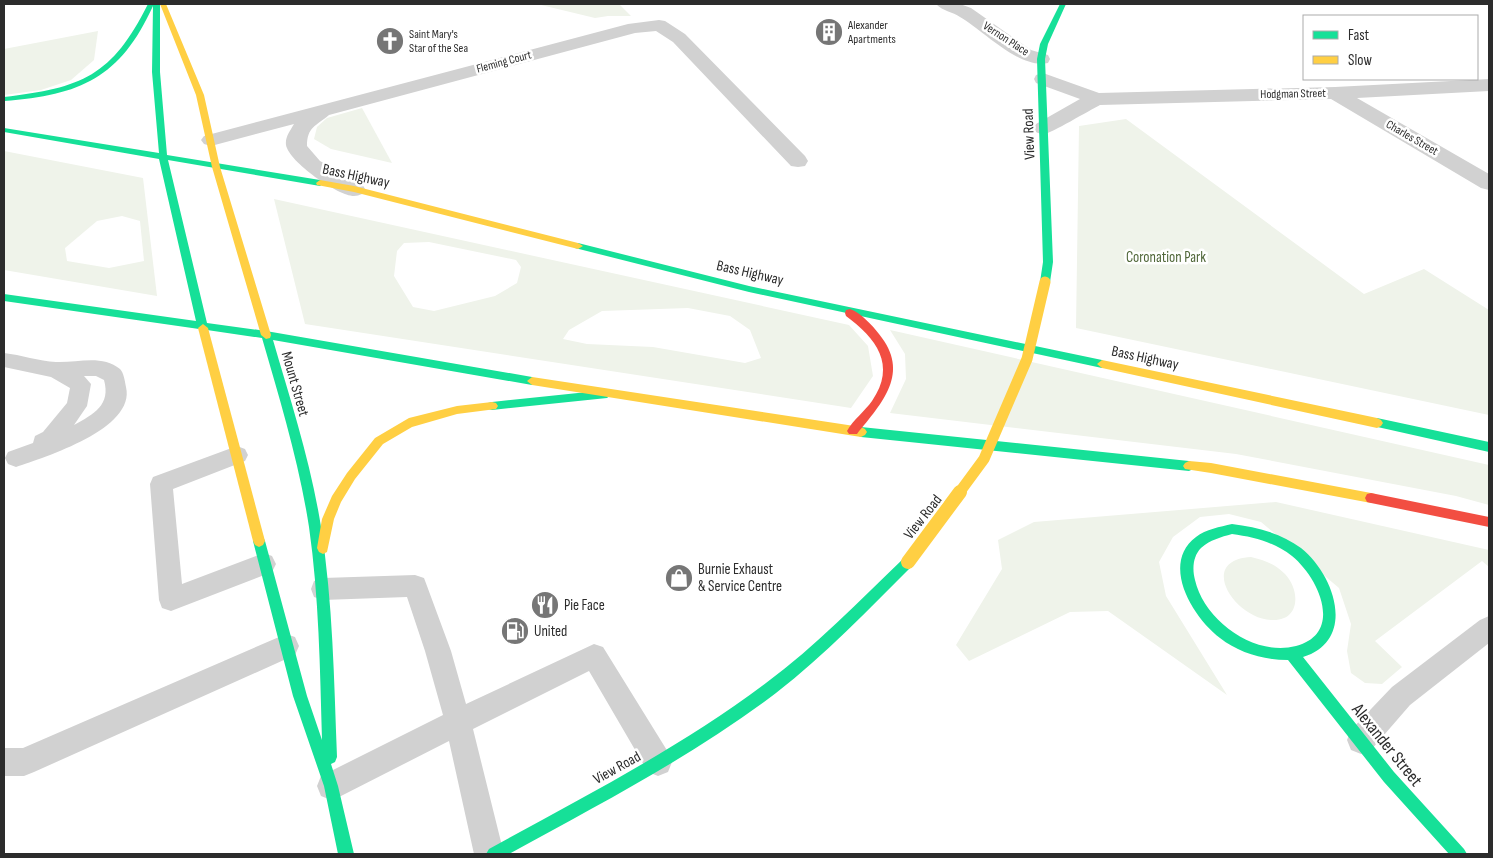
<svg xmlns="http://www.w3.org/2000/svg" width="1493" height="858" viewBox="0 0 1493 858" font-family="'Sofia Sans Condensed',sans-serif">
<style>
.green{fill:#eff3ea;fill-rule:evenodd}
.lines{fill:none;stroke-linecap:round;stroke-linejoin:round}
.lane{fill:#d1d1d1;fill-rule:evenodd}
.street{fill:#d1d1d1;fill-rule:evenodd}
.fast{fill:#16e098;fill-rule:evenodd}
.slow{fill:#ffcf43;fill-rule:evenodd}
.jam{fill:#f24e42;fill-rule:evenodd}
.slow-bridge-far1{stroke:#ffcf43;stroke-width:11}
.slow-bridge{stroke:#ffcf43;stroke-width:14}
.labels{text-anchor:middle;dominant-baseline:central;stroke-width:5;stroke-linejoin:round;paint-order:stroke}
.far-poi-label{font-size:12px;fill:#2c2c2c;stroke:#fff;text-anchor:start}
.far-street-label{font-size:12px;fill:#2c2c2c;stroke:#fff}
.street-label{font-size:15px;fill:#2c2c2c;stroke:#fff}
.park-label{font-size:15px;fill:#506739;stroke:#fff}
.poi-label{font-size:15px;fill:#2c2c2c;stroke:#fff;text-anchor:start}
.near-street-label{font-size:18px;fill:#2c2c2c;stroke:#fff}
</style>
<rect width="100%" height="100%" fill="#fff"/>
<g class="green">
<polygon points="537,4 619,4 631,16 608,16 595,18"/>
<polygon points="98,31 94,60 71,80 41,90 4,95 4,49"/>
<polygon points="362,108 392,163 331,149 314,139 317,127 327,118"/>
<polygon points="1126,119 1364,294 1424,269 1489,310 1489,415 1076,328 1079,126"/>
<path d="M4,151L143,178L157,296L4,270ZM122,216L140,221L144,261L109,268L67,261L65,248L97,221Z"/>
<path d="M274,199L849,325L868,346L873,376L851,408L305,324ZM429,242L516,260L521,267L517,283L495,296L434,311L413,307L394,276L397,251L404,243ZM688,308L730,316L750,330L761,358L745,363L653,347L587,344L563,339L569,330L602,311Z"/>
<polygon points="890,330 1489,465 1489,505 1456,496 1236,454 890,413 906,379 905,354"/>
<polygon points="1276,502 1489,550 1489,567 1482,561 1375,641 1402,667 1382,684 1365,683 1351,673 1347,651 1351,624 1339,588 1261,522 1229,514 1200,517 1173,537 1159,562 1166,596 1227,695 1108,611 1070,612 969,661 956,645 1002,569 998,540 1034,522"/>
<path d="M1251,557C1264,560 1275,564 1285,574C1301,591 1300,622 1271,620C1234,618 1197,560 1251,557Z"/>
</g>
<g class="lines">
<g class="lane">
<path d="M4,353C21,355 39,361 56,362C77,363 102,354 120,369C124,373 125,382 126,387C136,429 45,457 16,467L8,464L5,458L8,452L33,443L35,436L43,432L67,403L70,388L51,377L4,367ZM84,376H96L104,380C111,405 94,414 74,425L87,406L91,384Z"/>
<polygon points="237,446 245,449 248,455 245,461 173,489 182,584 264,553 272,556 276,564 272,572 171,611 162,608 159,600 150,484 153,477"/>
<polygon points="415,575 424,578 427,586 451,651 466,704 594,644 603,647 668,752 672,762 668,772 658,776 648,772 589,671 473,729 504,854 474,854 449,741 341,796 331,800 321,796 317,786 321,776 443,715 425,651 407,597 323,600 314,597 311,589 314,581 323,578"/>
<polygon points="1489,616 1489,643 1410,705 1371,750 1361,754 1351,750 1347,740 1351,730 1392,687 1480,620"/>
<polygon points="286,634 295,637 299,646 295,655 34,772 24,776 4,776 4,748 23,748"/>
</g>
<g class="street">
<path d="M936,4H960L971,8L1031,50L1048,55L1050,59L1048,63C1020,70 983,30 960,17C953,12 942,11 936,4Z"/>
<path d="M659,20L665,21L685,34L805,156L808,161L805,166L798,167L791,166L673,42L656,31L635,33L329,115C316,126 307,127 307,146L320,161L362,184L365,189L362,194C359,195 357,196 354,196C338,196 289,162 286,145C285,137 290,131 294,124L211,146L204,144L201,140L204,136L628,24Z"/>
<path d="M1043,73L1099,93L1335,87L1489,79V91L1357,98L1489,174V190L1481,188L1331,99L1100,105C1090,110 1050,134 1044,134C1042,134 1037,133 1036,132L1033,128L1036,124L1080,99L1036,83L1034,79L1036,75Z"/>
</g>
<g class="fast">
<path d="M148,4H160V72L167,155L320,180L324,183L320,186L168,160L207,323L266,331L532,377L537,381L532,385L273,340C291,402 311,463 321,527C333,603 334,680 337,757L335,762L331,764L338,786L354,854H338L324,786L293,696L253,541L255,537L259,535L263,537L265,541L307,696L322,740C320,668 319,597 309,527C299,462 280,400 262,338L207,330L203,332L199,329L4,301V294L196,321L159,159L4,132V128L159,153L152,72L153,6C120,78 81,95 4,101V97C82,88 112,76 148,4Z"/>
<polygon points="1060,4 1066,4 1048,44 1045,59 1053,262 1050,282 1045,285 1040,282 1043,262 1037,59 1040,44"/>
<polygon points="578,243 749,286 1102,360 1107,364 1102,368 749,292 575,248 575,244"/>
<polygon points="607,390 612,394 607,398 492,410 488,409 486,406 488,403 492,402"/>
<polygon points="1377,418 1489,442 1489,452 1373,426 1371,423 1373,420"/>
<polygon points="861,427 1189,461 1193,463 1195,466 1193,469 1189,471 861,437 857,435 855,432 857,429"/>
<path d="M1232,524C1256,527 1281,533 1301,548C1335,575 1357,640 1303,657L1394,772L1464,849L1467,854H1449L1384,782L1288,660C1264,660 1239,653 1220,638C1193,618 1160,564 1196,537C1206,529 1220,527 1232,524ZM1232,534C1254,537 1274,542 1292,556C1319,578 1344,633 1296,646C1254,657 1204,620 1195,580C1192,569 1193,556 1201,548C1210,540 1221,537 1232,534Z"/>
<path d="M908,556L912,558L914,562L912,566C868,610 825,655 776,693C693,756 600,804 509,854H486L489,849C583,797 680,748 766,683C816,646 859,601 904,558Z"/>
</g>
<g class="slow">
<polygon points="160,4 166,4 204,95 220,167 271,335 270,338 266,339 261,335 212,167 196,95"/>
<polygon points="320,180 354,186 578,243 583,246 578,249 354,192 317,185 316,183"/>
<polygon points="203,324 208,328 265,541 263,545 259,547 255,545 253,541 198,328"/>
<polygon points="1102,360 1377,418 1381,420 1383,423 1381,426 1377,428 1102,368 1097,364"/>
<polygon points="532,377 861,427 865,429 867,432 865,435 861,437 532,385 527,381"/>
<polygon points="492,402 496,403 498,406 496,409 457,414 412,427 383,444 355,479 341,502 334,519 327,552 323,554 319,552 317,548 322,519 332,496 347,473 375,438 409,418 457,406"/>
<polygon points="1189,461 1211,463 1371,493 1375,494 1377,498 1375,502 1371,503 1211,473 1185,469 1183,466 1185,463"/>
</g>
<g class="jam">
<path d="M850,309C861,313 872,325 879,334C911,373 882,403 857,434H849L847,431C853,420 865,411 872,401C897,365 876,338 846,316L845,313L846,310Z"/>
<polygon points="1371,493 1489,517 1489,527 1371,503 1367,502 1365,498 1367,494"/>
</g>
<polyline class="slow-bridge-far1" points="959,493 984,459 1027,359 1045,282"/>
<polyline class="slow-bridge" points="908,562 960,492"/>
</g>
<defs>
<symbol id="building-disc" viewBox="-11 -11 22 22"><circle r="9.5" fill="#767676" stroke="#fff"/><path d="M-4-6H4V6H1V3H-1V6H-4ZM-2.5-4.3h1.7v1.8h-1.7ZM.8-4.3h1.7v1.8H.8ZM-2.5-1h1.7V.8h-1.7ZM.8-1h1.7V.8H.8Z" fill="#fff"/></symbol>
<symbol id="church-disc" viewBox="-11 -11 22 22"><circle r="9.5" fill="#767676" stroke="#fff"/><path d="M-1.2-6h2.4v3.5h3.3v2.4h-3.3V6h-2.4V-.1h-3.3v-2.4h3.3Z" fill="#fff"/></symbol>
<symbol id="shop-disc" viewBox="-11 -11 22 22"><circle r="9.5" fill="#767676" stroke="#fff"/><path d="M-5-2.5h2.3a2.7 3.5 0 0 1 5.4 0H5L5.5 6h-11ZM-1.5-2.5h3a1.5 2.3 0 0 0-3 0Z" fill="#fff"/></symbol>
<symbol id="restaurant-disc" viewBox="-11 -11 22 22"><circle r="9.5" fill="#767676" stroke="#fff"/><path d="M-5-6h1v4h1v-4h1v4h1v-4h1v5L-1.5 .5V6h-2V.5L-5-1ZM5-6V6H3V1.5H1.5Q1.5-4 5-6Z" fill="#fff"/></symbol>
<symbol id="fuel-disc" viewBox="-11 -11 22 22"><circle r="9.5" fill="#767676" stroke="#fff"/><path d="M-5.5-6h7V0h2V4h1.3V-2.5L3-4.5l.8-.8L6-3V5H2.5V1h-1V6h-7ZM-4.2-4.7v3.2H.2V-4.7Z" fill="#fff"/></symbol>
</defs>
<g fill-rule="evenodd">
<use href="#building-disc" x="813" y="16" width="32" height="32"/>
<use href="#church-disc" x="374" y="25" width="32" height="32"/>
<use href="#shop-disc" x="663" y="562" width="32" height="32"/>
<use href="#restaurant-disc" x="529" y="589" width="32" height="32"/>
<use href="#fuel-disc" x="499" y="615" width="32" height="32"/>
</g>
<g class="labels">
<g class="far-poi-label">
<text x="848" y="25">Alexander<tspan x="848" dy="14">Apartments</tspan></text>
<text x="409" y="34">Saint Mary's<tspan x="409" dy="14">Star of the Sea</tspan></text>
</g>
<g class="far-street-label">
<text transform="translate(1006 39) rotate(33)">Vernon Place</text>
<text transform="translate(504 62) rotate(-15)">Fleming Court</text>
<text transform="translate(1293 94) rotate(-1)">Hodgman Street</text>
<text transform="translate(1412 138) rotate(30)">Charles Street</text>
</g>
<g class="street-label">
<text transform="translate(1029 134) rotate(-92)">View Road</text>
<text transform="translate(356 176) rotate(12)">Bass Highway</text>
<text transform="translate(750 273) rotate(13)">Bass Highway</text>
<text transform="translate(1145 358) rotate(12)">Bass Highway</text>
<text transform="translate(295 384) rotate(74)">Mount Street</text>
<text transform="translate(923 517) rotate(-52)">View Road</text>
<text transform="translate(617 768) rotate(-29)">View Road</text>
</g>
<g class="park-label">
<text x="1166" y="257">Coronation Park</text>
</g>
<g class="poi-label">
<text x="698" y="569">Burnie Exhaust<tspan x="698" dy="17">&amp; Service Centre</tspan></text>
<text x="564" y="605">Pie Face</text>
<text x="534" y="631">United</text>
</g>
<g class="near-street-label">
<text transform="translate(1387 745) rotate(51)">Alexander Street</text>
</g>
</g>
<rect width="1493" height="858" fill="none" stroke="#2c2c2c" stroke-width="10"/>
<rect x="1303" y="15" width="175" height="65" fill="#ffffff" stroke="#ababab"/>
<rect x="1313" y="31" width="25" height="8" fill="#16e098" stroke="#ababab"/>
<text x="1348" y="40" font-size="15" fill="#2c2c2c">Fast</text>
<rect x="1313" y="56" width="25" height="8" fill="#ffcf43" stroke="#ababab"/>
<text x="1348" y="65" font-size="15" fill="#2c2c2c">Slow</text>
</svg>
